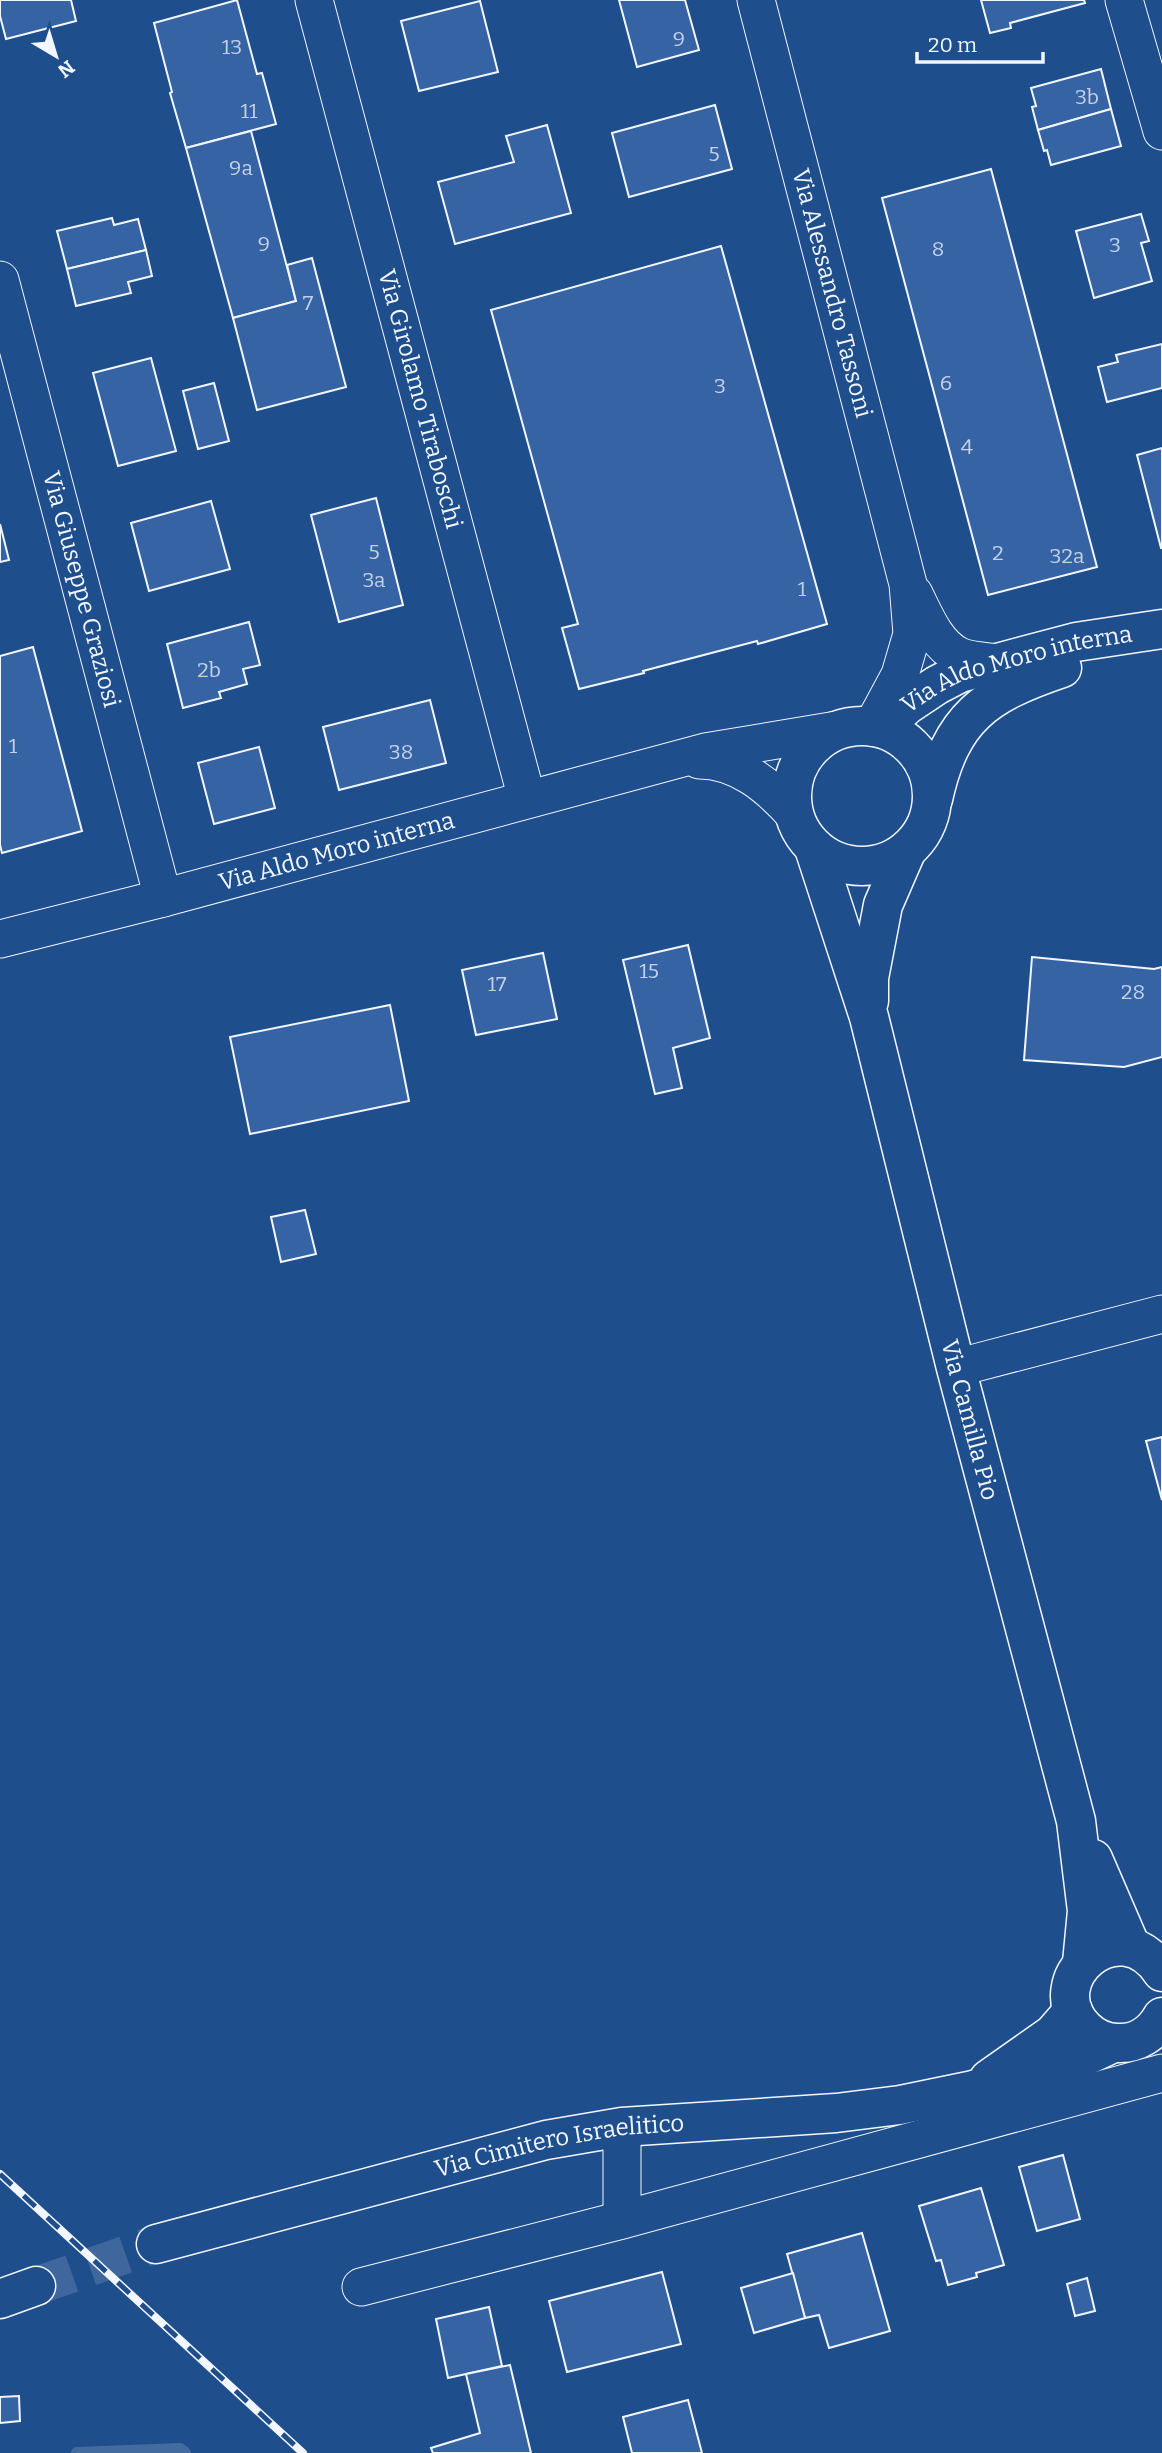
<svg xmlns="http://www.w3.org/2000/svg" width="1162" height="2453" viewBox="0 0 1162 2453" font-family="Bitter,serif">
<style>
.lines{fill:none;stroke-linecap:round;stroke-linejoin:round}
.stream{stroke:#446ba0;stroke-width:12}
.building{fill:#3563a3;stroke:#f2f6ff;stroke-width:2}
.tertiary-tunnel{stroke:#3f679d;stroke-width:38;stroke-dasharray:38 19;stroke-linecap:butt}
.minor-casing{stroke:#f2f6ff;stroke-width:39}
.tertiary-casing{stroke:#f2f6ff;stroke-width:41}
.minor{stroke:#1f4e8c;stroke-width:37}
.tertiary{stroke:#1f4e8c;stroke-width:38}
.rail-casing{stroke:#f2f6ff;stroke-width:8}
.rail{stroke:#1f4e8c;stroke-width:5;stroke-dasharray:16;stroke-linecap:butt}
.labels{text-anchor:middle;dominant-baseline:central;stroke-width:5;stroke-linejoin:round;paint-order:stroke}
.number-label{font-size:21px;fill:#c3d1e8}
.street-label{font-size:24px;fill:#f2f6ff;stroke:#1f4e8c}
</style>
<rect width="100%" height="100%" fill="#1f4e8c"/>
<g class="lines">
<polyline class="stream" points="77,2453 180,2449 185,2453"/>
</g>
<g class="building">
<polygon points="0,0 71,0 76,21 6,39 0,16"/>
<polygon points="237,0 257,74 262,73 276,124 186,148 170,93 172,92 154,23"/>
<polygon points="619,0 685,0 699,50 637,67"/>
<polygon points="981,0 1084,0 1085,3 1010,23 1011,28 990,33"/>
<polygon points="480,1 498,72 419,91 401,21"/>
<polygon points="1101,69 1111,109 1038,130 1032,107 1036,106 1031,88"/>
<polygon points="715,105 732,169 629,197 612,133"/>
<polygon points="1111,109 1121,146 1051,165 1047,150 1044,151 1038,130"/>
<polygon points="547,125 571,213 455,244 438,182 514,162 506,136"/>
<polygon points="251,131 296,301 233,318 186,148"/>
<polygon points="991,169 1097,567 988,595 882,198"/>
<polygon points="1141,214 1149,241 1141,243 1152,281 1094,298 1076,231"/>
<polygon points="112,218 114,225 138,219 146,250 67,269 57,231"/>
<polygon points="721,246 827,624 758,644 757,641 643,671 644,673 579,689 562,628 578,624 491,310"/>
<polygon points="146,250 152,276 128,282 131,293 76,306 67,269"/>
<polygon points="312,258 346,387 257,410 233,318 296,301 287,265"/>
<polygon points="1162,344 1162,388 1107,402 1098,367 1118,362 1116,355"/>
<polygon points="151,358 176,451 118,466 93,373"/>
<polygon points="214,383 229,441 198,449 183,391"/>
<polygon points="1162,448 1162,548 1161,548 1137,455"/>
<polygon points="376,498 403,605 339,622 311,515"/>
<polygon points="211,501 230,569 149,591 131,523"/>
<polygon points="0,524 9,560 0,562"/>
<polygon points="249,622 260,665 243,669 247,684 219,692 221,698 183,708 167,644"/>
<polygon points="33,647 82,831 2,853 0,845 0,656"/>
<polygon points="430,700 446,763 339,790 323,727"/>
<polygon points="259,747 275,808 214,824 198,763"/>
<polygon points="688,945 710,1038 673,1048 682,1088 655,1094 623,960"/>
<polygon points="543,953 557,1019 476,1035 462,970"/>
<polygon points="1032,957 1154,969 1162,967 1162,1057 1124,1067 1024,1060"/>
<polygon points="390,1005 409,1101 250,1134 230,1037"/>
<polygon points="305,1210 316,1254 281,1262 271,1217"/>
<polygon points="1162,1437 1162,1500 1146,1441"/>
<polygon points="1063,2155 1080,2219 1037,2231 1019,2167"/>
<polygon points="981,2188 1004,2265 976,2273 977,2277 948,2285 941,2260 936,2261 919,2206"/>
<polygon points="862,2233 890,2331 829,2348 819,2315 805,2318 787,2254"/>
<polygon points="662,2272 681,2344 567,2372 549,2301"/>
<polygon points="793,2273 805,2318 754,2333 741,2288"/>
<polygon points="1087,2278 1095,2311 1075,2316 1067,2284"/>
<polygon points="489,2307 502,2366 448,2378 436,2319"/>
<polygon points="510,2365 531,2453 433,2453 431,2448 480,2433 466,2374"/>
<polygon points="19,2396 20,2421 0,2423 0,2397"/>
<polygon points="688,2400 702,2453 632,2453 623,2417"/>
</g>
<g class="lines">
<polyline class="tertiary-tunnel" points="36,2286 156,2244"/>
<defs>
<g id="minor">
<path id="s1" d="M314,0L527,799"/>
<path id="s2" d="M756,0L908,584L912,634L900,675L872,727"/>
<polyline points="1124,0 1162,131"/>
<path id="s3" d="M0,280L163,898"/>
<path d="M914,594C925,616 936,645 959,656C970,661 986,661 998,663"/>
<path d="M699,760C738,760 769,786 794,814"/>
<path id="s4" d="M0,939L163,898L705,752L837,730"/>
<polyline points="956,1368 1162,1314"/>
<polyline points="622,2220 622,2127"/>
<polyline points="361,2287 622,2220 1162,2073"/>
</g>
<g id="tertiary">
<circle cx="862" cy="796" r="70"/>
<path id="s5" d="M881,728L907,705L937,685L960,673L1076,642L1162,629"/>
<path d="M933,799C951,717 985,694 1062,668"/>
<path id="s6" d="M814,848L869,1017L956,1368L1076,1821L1087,1911L1082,1963"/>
<polyline points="869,1001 869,978 883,905 906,852"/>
<polyline points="1093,1859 1131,1947"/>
<path d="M1162,1972C1119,1907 1036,1981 1085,2029C1094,2038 1105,2043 1118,2043C1137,2044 1153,2033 1162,2017"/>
<polyline points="989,2079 1053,2034 1073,2011"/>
<path id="s7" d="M156,2244L546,2140L622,2127L836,2113L900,2105L973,2090L1058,2069L1113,2043"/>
<polyline points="0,2299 36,2286"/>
</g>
</defs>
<use href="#minor" class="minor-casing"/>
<use href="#tertiary" class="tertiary-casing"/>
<use href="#minor" class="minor"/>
<use href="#tertiary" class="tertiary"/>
<defs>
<polyline id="rail" points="0,2174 303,2453"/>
</defs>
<use href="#rail" class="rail-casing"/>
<use href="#rail" class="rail"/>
</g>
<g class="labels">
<g class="number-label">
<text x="679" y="39">9</text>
<text x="232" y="47">13</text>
<text x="1087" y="97">3b</text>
<text x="249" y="111">11</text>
<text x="714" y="154">5</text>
<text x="241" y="168">9a</text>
<text x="264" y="244">9</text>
<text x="1115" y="245">3</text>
<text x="938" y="249">8</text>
<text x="308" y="303">7</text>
<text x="946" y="383">6</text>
<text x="720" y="386">3</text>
<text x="967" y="447">4</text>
<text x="374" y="552">5</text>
<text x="998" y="553">2</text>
<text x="1067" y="556">32a</text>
<text x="374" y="580">3a</text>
<text x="802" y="589">1</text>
<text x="209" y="670">2b</text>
<text x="13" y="746">1</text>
<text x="401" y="752">38</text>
<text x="649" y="971">15</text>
<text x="497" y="984">17</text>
<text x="1133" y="992">28</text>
</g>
<g class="street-label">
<text stroke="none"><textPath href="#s2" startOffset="303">Via Alessandro Tassoni</textPath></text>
<text stroke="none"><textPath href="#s1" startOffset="413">Via Girolamo Tiraboschi</textPath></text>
<text stroke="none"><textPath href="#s3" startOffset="320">Via Giuseppe Graziosi</textPath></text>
<text stroke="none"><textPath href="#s5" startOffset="152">Via Aldo Moro interna</textPath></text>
<text stroke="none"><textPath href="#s4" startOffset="348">Via Aldo Moro interna</textPath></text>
<text stroke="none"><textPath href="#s6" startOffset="593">Via Camilla Pio</textPath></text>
<text stroke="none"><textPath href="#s7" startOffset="416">Via Cimitero Israelitico</textPath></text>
</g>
</g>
<g transform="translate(56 56) rotate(142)" stroke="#1f4e8c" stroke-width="5" paint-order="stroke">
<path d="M0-5L12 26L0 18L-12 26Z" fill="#f2f6ff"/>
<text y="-10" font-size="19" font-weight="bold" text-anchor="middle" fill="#f2f6ff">N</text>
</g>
<path d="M917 52v10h126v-10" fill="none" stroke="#f2f6ff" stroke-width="3.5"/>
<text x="928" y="52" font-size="21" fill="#f2f6ff" stroke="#1f4e8c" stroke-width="5" paint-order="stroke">20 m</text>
</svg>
